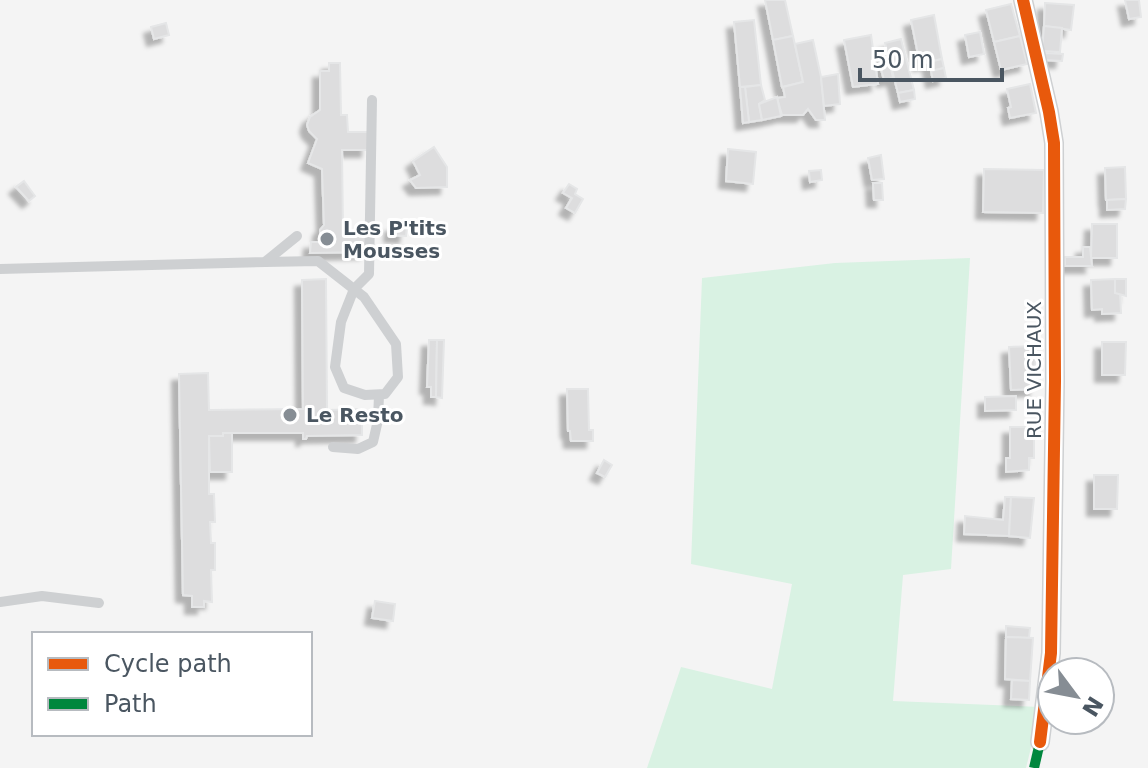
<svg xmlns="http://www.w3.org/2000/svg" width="1148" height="768" viewBox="0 0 1148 768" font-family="'DejaVu Sans',sans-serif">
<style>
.green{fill:#d9f2e3}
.building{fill:#ddddde;stroke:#e5e6e7;stroke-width:2;filter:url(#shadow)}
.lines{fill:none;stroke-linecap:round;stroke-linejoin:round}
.lane{stroke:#ced0d2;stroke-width:10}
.street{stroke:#ced0d2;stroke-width:20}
.quiet{stroke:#00873e;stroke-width:10;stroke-dasharray:20 10;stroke-linecap:butt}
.cycleway-casing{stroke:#fff;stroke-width:17}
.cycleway{stroke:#e8590c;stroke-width:12}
.poi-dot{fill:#868d94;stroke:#fff;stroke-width:3}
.labels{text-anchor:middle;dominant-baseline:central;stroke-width:6;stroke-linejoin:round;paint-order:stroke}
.poi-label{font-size:20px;font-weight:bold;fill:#4a5661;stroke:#fff;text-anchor:start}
.street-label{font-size:20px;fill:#4a5661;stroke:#fff}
</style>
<defs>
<filter id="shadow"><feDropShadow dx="-7" dy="7" stdDeviation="2" flood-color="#0004"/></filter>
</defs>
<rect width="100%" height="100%" fill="#f4f4f4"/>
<polygon class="green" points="970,258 951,569 903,575 893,701 1041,707 1026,768 647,768 681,667 772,689 792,584 691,564 702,278 835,263"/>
<g class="building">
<polygon points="765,0 785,0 793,36 773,40"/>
<polygon points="1125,0 1139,0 1141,17 1129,19"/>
<polygon points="1045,3 1074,5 1071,30 1044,26"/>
<polygon points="1011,4 1020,36 994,42 986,10"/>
<polygon points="934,15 942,59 920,64 911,20"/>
<polygon points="754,20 761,85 740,87 734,22"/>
<polygon points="166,23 169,35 154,39 151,27"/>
<polygon points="1044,26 1062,28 1060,52 1042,51"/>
<polygon points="980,32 984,54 969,57 965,35"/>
<polygon points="871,35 878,84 853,87 844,40"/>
<polygon points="793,36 803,82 782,87 773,40"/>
<polygon points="1020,36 1027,64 1001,70 994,42"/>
<polygon points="901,39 914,90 898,93 885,43"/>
<polygon points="813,40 821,77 825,120 816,120 808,109 803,115 782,115 777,98 785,97 783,87 803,82 795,44"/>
<polygon points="1045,53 1063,54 1062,61 1045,60"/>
<polygon points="888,55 893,78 884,80 878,58"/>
<polygon points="942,59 944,68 931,71 929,62"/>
<polygon points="329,63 340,63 341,115 347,115 348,132 368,132 368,150 342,150 343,233 366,233 366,252 310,253 311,242 320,242 320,230 324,225 322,169 308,163 317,139 309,131 307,125 310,117 320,110 320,71 329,71"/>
<polygon points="944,68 946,78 933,81 931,71"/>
<polygon points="838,74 840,104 824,106 821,77"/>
<polygon points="1030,84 1036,113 1010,118 1008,108 1011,107 1007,89"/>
<polygon points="761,85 765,100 759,104 762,120 749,122 745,87"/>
<polygon points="740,87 745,87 749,122 743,123"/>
<polygon points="914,90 915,99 900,102 898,93"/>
<polygon points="777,97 781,116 762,120 759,104"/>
<polygon points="434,147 447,167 447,187 416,188 410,180 420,175 413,161"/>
<polygon points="728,149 756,152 753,184 726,181"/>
<polygon points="881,155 884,179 872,180 868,158"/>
<polygon points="1125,167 1126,199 1106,200 1105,168"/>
<polygon points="984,169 1044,170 1043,213 983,212"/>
<polygon points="821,170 822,180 810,182 809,171"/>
<polygon points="24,181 35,196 29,201 16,187"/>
<polygon points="873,183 882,183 883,200 874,200"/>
<polygon points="569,184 577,189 575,194 583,199 575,213 566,208 572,198 563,193"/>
<polygon points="1126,199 1125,209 1107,210 1107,200"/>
<polygon points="1092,224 1117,224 1117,258 1091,258"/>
<polygon points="392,225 407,226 406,236 391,235"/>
<polygon points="1083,247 1090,247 1092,266 1065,266 1065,257 1083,257"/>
<polygon points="326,279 327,410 362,409 362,435 307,436 306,439 303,439 303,433 223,433 223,436 209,436 209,494 214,494 215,522 210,522 211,543 215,543 215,570 211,570 212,602 204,601 204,607 192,607 192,596 183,595 179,374 208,373 209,410 303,409 302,280"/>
<polygon points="1115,279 1115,293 1120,293 1121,313 1102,314 1102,309 1092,310 1091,280"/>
<polygon points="1115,279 1126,279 1126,296 1115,293"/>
<polygon points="429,340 437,340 436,397 431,397 431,387 427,387"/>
<polygon points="437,340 444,340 442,398 436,397"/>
<polygon points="1102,342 1126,342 1125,375 1102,375"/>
<polygon points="1035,346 1036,389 1011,390 1009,347"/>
<polygon points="567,389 588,389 589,430 593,430 593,441 571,441 570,431 568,431"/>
<polygon points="1016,396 1016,410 985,411 985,397"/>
<polygon points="1010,427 1034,427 1034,458 1029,458 1029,470 1006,472 1006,458 1010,458"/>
<polygon points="223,433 232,433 232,472 210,472 209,436 223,436"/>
<polygon points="604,460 612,465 605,477 597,473"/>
<polygon points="1094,475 1118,475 1117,509 1094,509"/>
<polygon points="1005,497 1011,497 1009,536 964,534 965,516 1003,520"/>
<polygon points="1011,497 1034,498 1030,538 1009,536"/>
<polygon points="375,601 395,604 393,621 372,618"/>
<polygon points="1006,626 1030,628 1029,638 1006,637"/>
<polygon points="1006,637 1033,638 1030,681 1005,679"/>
<polygon points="1012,680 1030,681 1029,700 1011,699"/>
</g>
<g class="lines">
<g class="lane">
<polyline points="265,262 318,261 364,297 396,344 398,377 385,394 365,395 344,388 335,367 341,322 354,289 369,274 372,100"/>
<polyline points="0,269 265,262 297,236"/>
<polyline points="333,447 358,449 373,442 378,420 379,395"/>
<polyline points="0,602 42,596 99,603"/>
</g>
<polyline class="street" points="1023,0 1049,112 1054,143 1055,381 1051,653 1040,742"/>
<polyline class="quiet" points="1034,768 1040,742"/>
<defs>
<polyline id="cycleway" points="1023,0 1049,112 1054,143 1055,381 1051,653 1040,742"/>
</defs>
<use href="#cycleway" class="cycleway-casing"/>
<use href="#cycleway" class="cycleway"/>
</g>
<g class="poi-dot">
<circle cx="327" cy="239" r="8"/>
<circle cx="290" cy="415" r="8"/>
</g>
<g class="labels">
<g class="poi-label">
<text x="343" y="228">Les P'tits<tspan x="343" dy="23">Mousses</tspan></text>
<text x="306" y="415">Le Resto</text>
</g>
<g class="street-label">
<text transform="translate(1034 370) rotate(-90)">RUE VICHAUX</text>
</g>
</g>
<rect x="32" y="632" width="280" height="104" fill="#ffffff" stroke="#b7bbc0" stroke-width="2"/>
<rect x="48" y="658" width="40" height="12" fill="#e8590c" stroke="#b7bbc0" stroke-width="2"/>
<text x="104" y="672" font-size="24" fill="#4a5661">Cycle path</text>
<rect x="48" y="698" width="40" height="12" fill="#00873e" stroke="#b7bbc0" stroke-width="2"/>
<text x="104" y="712" font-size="24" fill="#4a5661">Path</text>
<g transform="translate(1076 696) rotate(122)"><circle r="38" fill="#ffffff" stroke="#b7bbc0" stroke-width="2"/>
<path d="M0-6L14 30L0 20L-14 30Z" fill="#868d94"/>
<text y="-12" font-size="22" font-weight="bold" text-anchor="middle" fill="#4a5661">N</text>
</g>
<path d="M860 68v12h142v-12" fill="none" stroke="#4a5661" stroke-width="4"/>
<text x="872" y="68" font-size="24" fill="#4a5661" stroke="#ffffff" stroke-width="6" paint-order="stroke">50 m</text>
</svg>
